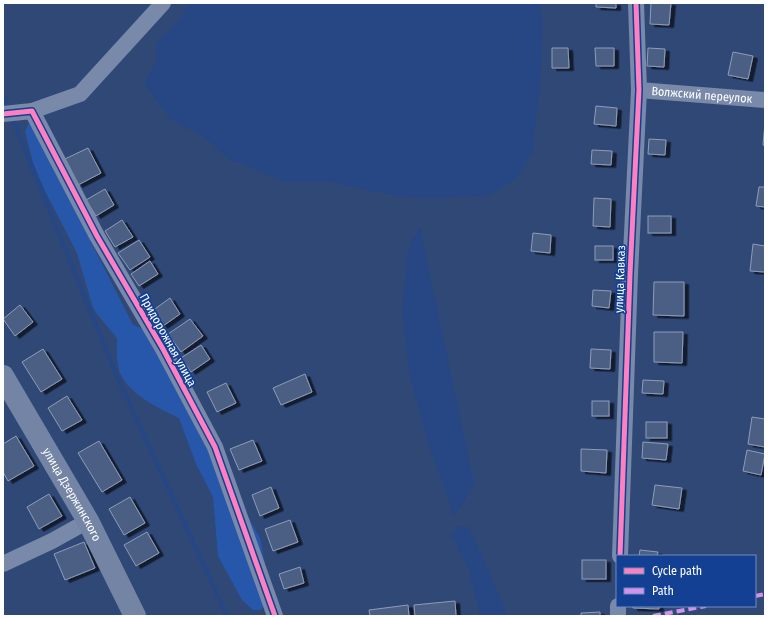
<svg xmlns="http://www.w3.org/2000/svg" width="768" height="619" viewBox="0 0 768 619" font-family="'Fira Sans Condensed',sans-serif">
<style>
.green{fill:#2657aa}
.water{fill:#274784}
.lines{fill:none;stroke-linecap:round;stroke-linejoin:round}
.stream{stroke:#274784;stroke-width:4.5}
.building{fill:#4c5f84;stroke:#8e9cb7;filter:url(#shadow)}
.street{stroke:#7889a9;stroke-width:16}
.secondary{stroke:#7484a5;stroke-width:22}
.quiet{stroke:#d193ec;stroke-width:4;stroke-dasharray:8 4;stroke-linecap:butt}
.cycleway-casing{stroke:#134093;stroke-width:8}
.cycleway{stroke:#ff80c0;stroke-width:5}
.labels{text-anchor:middle;dominant-baseline:central;stroke-width:3.5;stroke-linejoin:round;paint-order:stroke}
.street-label{font-size:12px;fill:#fff;stroke:#134093}
</style>
<defs>
<filter id="shadow"><feDropShadow dx="4.5" dy="2.5" stdDeviation="0" flood-color="#0009"/></filter>
</defs>
<rect width="100%" height="100%" fill="#304876"/>
<path class="green" d="M30,121L133,325L159,335L212,451L260,538L269,586L268,599L261,610H253L242,600L218,556L213,497L196,464L179,418C158,408 126,393 119,370C116,360 117,348 117,338L96,313L92,305L77,253L45,191L33,163L25,131Z"/>
<g class="water">
<polygon points="190,3 540,3 543,23 540,86 532,153 516,179 490,195 428,198 396,196 329,182 285,182 227,158 206,138 171,120 144,84 157,59 156,44 178,21"/>
<polygon points="420,227 474,483 464,503 453,516 444,486 430,450 409,373 402,308 409,245"/>
<polygon points="457,526 469,527 505,608 506,616 480,616 468,568 451,535"/>
</g>
<g class="lines">
<polyline class="stream" points="3,95 115,372 227,616"/>
</g>
<g class="building">
<polygon points="596,3 616,3 616,8 596,7"/>
<polygon points="651,3 671,3 669,25 650,24"/>
<polygon points="552,48 568,48 569,68 552,68"/>
<polygon points="595,48 614,48 614,66 596,66"/>
<polygon points="648,48 665,49 664,67 647,66"/>
<polygon points="733,52 753,56 748,79 728,75"/>
<polygon points="596,106 617,108 616,126 594,124"/>
<polygon points="765,123 765,146 763,145"/>
<polygon points="649,139 666,140 665,155 648,154"/>
<polygon points="88,148 101,173 78,185 65,159"/>
<polygon points="592,150 612,151 611,165 591,164"/>
<polygon points="759,187 765,187 765,207 756,206"/>
<polygon points="105,189 114,205 96,216 86,200"/>
<polygon points="594,198 611,199 610,227 593,226"/>
<rect x="648" y="216" width="23" height="17"/>
<polygon points="122,220 133,237 115,247 105,231"/>
<polygon points="533,233 551,235 550,253 531,251"/>
<polygon points="139,240 150,257 130,270 118,253"/>
<polygon points="753,244 765,246 765,272 750,271"/>
<rect x="595" y="246" width="18" height="14"/>
<polygon points="150,261 158,274 139,286 131,274"/>
<polygon points="654,282 684,282 684,316 653,315"/>
<polygon points="593,290 611,291 609,308 592,306"/>
<polygon points="170,298 180,314 163,326 152,311"/>
<polygon points="20,305 33,322 15,336 3,319"/>
<polygon points="190,319 203,336 181,352 168,334"/>
<polygon points="654,332 683,332 682,363 654,362"/>
<polygon points="201,345 210,359 191,372 181,358"/>
<polygon points="43,349 62,379 41,392 22,362"/>
<polygon points="591,349 611,350 610,369 590,368"/>
<polygon points="305,374 312,392 281,405 273,388"/>
<polygon points="643,380 664,381 663,394 642,393"/>
<polygon points="226,383 236,403 217,412 207,392"/>
<polygon points="67,396 82,420 62,431 48,408"/>
<rect x="592" y="401" width="17" height="15"/>
<polygon points="752,417 765,419 765,447 748,444"/>
<rect x="646" y="422" width="21" height="16"/>
<polygon points="16,436 34,466 8,481 3,472 3,444"/>
<polygon points="253,440 262,461 239,470 230,449"/>
<polygon points="99,441 122,480 102,492 78,453"/>
<polygon points="643,442 668,444 666,460 642,458"/>
<polygon points="581,449 607,450 606,473 581,471"/>
<polygon points="747,450 765,454 761,475 743,471"/>
<polygon points="655,485 682,488 679,509 652,505"/>
<polygon points="271,487 279,508 260,516 252,495"/>
<polygon points="49,494 62,516 39,529 27,507"/>
<polygon points="130,497 145,523 124,535 109,509"/>
<polygon points="290,520 298,542 273,551 265,529"/>
<polygon points="147,532 159,553 136,566 124,545"/>
<polygon points="84,542 95,568 65,580 54,554"/>
<polygon points="640,550 658,552 657,556 639,556"/>
<rect x="582" y="560" width="24" height="19"/>
<polygon points="300,567 304,583 284,589 279,574"/>
<polygon points="455,601 456,616 415,616 414,605"/>
<polygon points="408,605 409,616 370,616 369,610"/>
<polygon points="633,606 659,606 659,609 633,608"/>
<polygon points="600,612 600,616 581,616 581,613"/>
</g>
<g class="lines">
<g class="street">
<path id="s1" d="M639,90L765,100"/>
<polyline points="32,111 80,94 163,3"/>
<polyline points="3,114 32,111 97,236 163,349 215,447 275,616"/>
<polyline points="620,556 630,274 639,90 636,3"/>
<polyline points="3,564 52,541 88,521"/>
<polyline points="618,616 618,606"/>
</g>
<path class="secondary" id="s2" d="M3,376L88,521L135,616"/>
<g class="quiet">
<polyline points="755,596 765,594"/>
<polyline points="653,616 706,606"/>
</g>
<defs>
<g id="cycleway">
<polyline points="3,114 32,111 97,236 163,349 215,447 275,616"/>
<polyline points="620,556 630,274 639,90 636,3"/>
</g>
</defs>
<use href="#cycleway" class="cycleway-casing"/>
<use href="#cycleway" class="cycleway"/>
</g>
<g class="labels">
<g class="street-label">
<text stroke="none"><textPath href="#s1" startOffset="63">Волжский переулок</textPath></text>
<text transform="translate(620 279) rotate(-88)">улица Кавказ</text>
<text transform="translate(168 340) rotate(61)">Придорожная улица</text>
<text stroke="none"><textPath href="#s2" startOffset="137">улица Дзержинского</textPath></text>
</g>
</g>
<rect width="768" height="619" fill="none" stroke="#ffffff" stroke-width="8"/>
<rect x="616" y="555" width="140" height="52" fill="#134093" stroke="#718cbe"/>
<rect x="624" y="568" width="20" height="6" fill="#ff80c0" stroke="#718cbe"/>
<text x="652" y="575" font-size="12" fill="#ffffff">Cycle path</text>
<rect x="624" y="588" width="20" height="6" fill="#d193ec" stroke="#718cbe"/>
<text x="652" y="595" font-size="12" fill="#ffffff">Path</text>
</svg>
